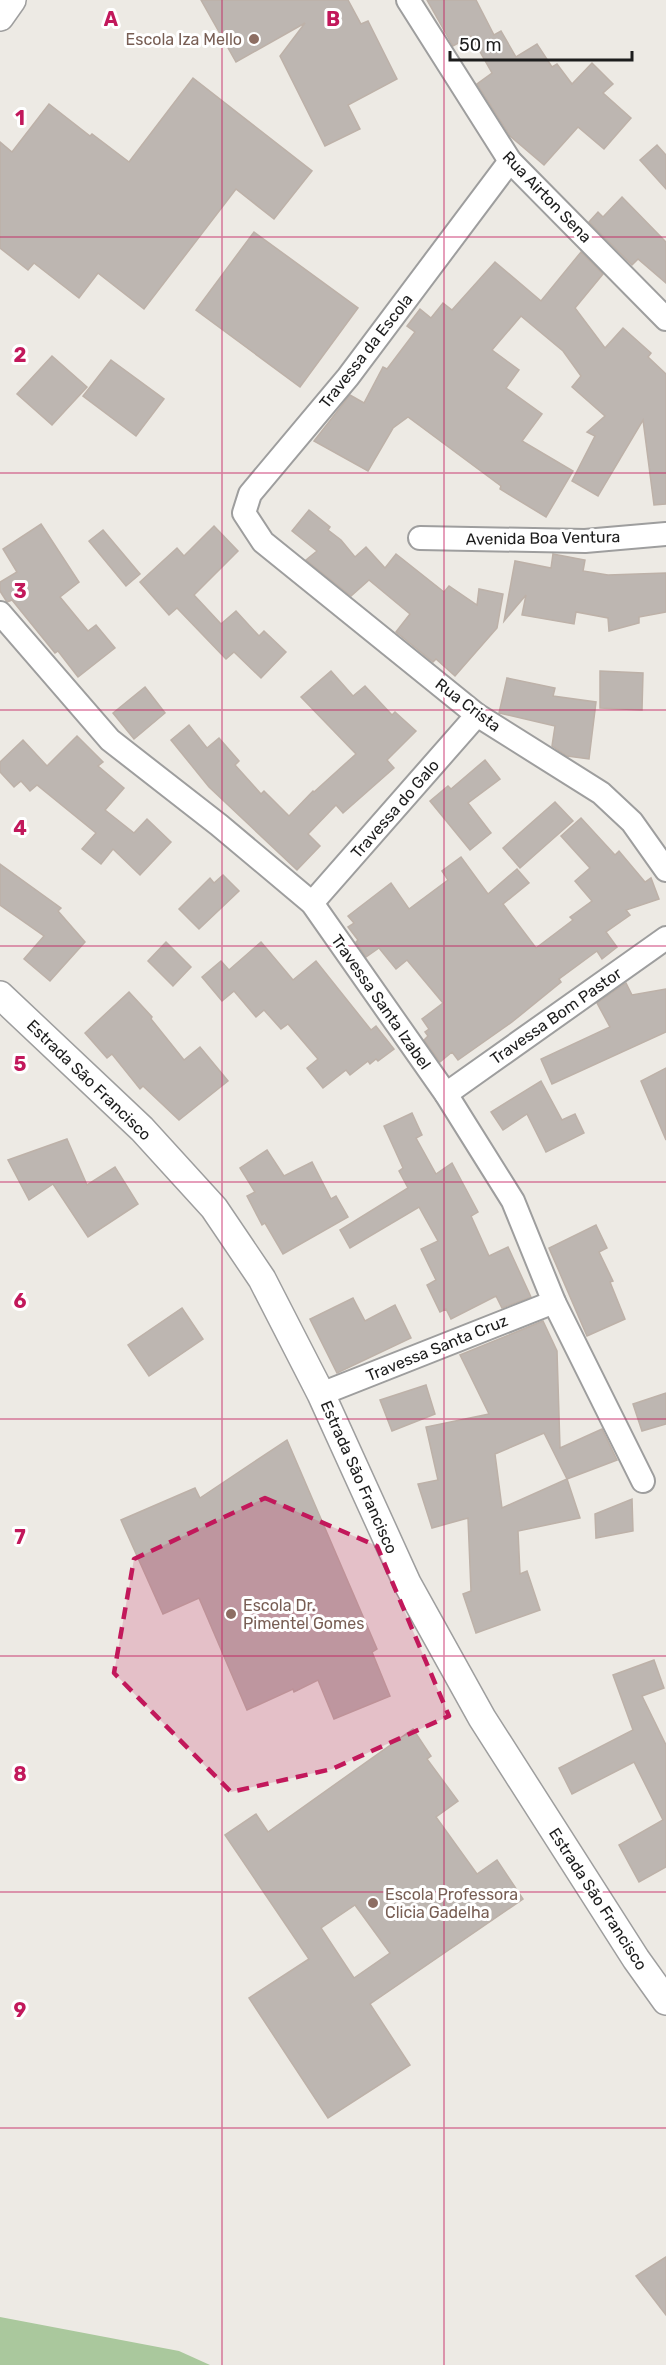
<svg xmlns="http://www.w3.org/2000/svg" width="666" height="2365" viewBox="0 0 666 2365" font-family="Rubik,sans-serif">
<style>
.forest{fill:#aac89d}
.building{fill:#bdb6b1;stroke:#bdb1a8;stroke-width:1.5;fill-rule:evenodd}
.lines{fill:none;stroke-linecap:round;stroke-linejoin:round}
.minor-casing{stroke:#9e9e9e;stroke-width:26}
.tertiary-casing{stroke:#9e9e9e;stroke-width:30}
.minor{stroke:#fff;stroke-width:22}
.tertiary{stroke:#fff;stroke-width:27}
.marked{fill:#c2185b;fill-opacity:0.2;stroke:#c2185b;stroke-width:4.5;stroke-dasharray:12 8;stroke-linejoin:round}
.grid{fill:none;stroke:#c2185b;stroke-width:1.5;stroke-opacity:0.55}
.education-dot{fill:#8d6e63;stroke:#fff;stroke-width:2}
.labels{text-anchor:middle;dominant-baseline:central;stroke-width:6;stroke-linejoin:round;paint-order:stroke}
.education-label{font-size:16px;fill:#785e54;stroke:#fff;text-anchor:start}
.street-label{font-size:16px;fill:#1d1d1d;stroke:#fff}
.grid-label{font-size:20px;text-anchor:middle;font-weight:bold;fill:#c2185b;stroke:#fff;stroke-width:6;stroke-linejoin:round;paint-order:stroke}
</style>
<rect width="100%" height="100%" fill="#edeae4"/>
<polygon class="forest" points="0,2317 179,2351 210,2365 0,2365"/>
<g class="building">
<polygon points="201,0 348,0 361,24 368,21 397,79 348,105 360,129 325,146 280,56 305,23 236,62"/>
<polygon points="427,0 476,0 494,35 501,31 516,57 537,44 552,67 557,64 572,84 592,63 613,84 603,93 631,118 604,149 578,127 544,165 510,136 477,84 492,73 471,36 453,46"/>
<polygon points="193,78 312,171 274,219 236,189 144,309 98,273 79,298 34,263 28,270 0,248 0,142 12,152 49,104 90,136 92,134 129,162"/>
<polygon points="657,145 666,155 666,189 640,160"/>
<polygon points="622,197 666,242 666,283 638,259 632,265 589,222 598,212 603,217"/>
<polygon points="254,232 358,308 300,387 196,310"/>
<polygon points="581,252 603,274 575,308 605,348 623,328 651,353 648,357 666,374 666,504 654,505 643,420 598,496 572,481 595,436 587,432 605,416 572,387 581,376 563,351 521,316 492,350 519,370 506,388 542,414 522,441 573,471 546,517 500,489 501,486 408,417 393,428 368,471 314,441 350,395 364,403 383,367 387,369 415,332 407,326 420,309 431,318 443,303 452,310 495,262 541,301"/>
<polygon points="52,356 87,387 52,425 17,394"/>
<polygon points="111,360 164,399 136,436 83,396"/>
<polygon points="309,510 330,527 328,530 341,540 355,557 366,547 385,568 396,554 444,592 449,586 477,605 479,589 503,594 497,628 455,676 436,659 433,662 396,632 410,614 369,580 351,596 306,560 317,551 292,531"/>
<polygon points="41,524 79,582 60,597 88,631 96,625 115,648 78,677 58,651 55,653 12,600 7,602 0,591 0,582 17,572 3,549"/>
<polygon points="214,526 238,551 194,595 221,624 236,611 259,636 264,631 286,652 261,678 234,652 226,659 177,608 169,615 140,582 177,548 184,556"/>
<polygon points="103,530 140,574 126,586 89,541"/>
<polygon points="553,554 585,560 583,571 608,575 666,573 666,612 639,617 639,623 609,631 608,618 576,612 574,624 522,615 526,595 504,621 515,561 551,568"/>
<polygon points="331,671 353,696 365,686 392,715 395,712 416,731 387,760 394,768 343,813 336,805 308,834 320,846 297,870 209,787 171,740 189,725 207,748 219,738 239,761 235,765 261,794 264,791 289,816 313,791 314,792 356,754 301,697"/>
<polygon points="600,671 643,673 642,710 600,708"/>
<polygon points="507,678 555,688 553,696 596,702 589,759 567,756 552,746 555,726 499,713"/>
<polygon points="145,687 165,713 134,739 113,713"/>
<polygon points="77,736 103,762 98,766 124,788 105,810 134,833 147,819 171,842 140,875 113,849 101,864 82,849 96,833 37,785 30,791 21,781 14,787 0,772 0,762 23,740 47,766"/>
<polygon points="485,760 500,779 468,803 491,833 470,850 430,801 448,786 451,789"/>
<polygon points="555,802 573,821 520,868 503,848"/>
<polygon points="581,818 615,855 619,851 645,882 651,878 659,899 626,910 630,915 606,932 617,947 602,959 597,951 559,979 561,982 512,1022 458,1060 452,1052 440,1062 424,1040 428,1036 425,1032 429,1029 422,1019 443,1003 407,960 396,969 379,948 366,957 356,942 358,940 348,927 354,923 348,916 391,883 409,909 448,880 442,871 461,857 488,894 517,869 529,883 503,904 536,948 573,920 570,917 592,901 575,881 590,868 561,836"/>
<polygon points="0,864 61,908 58,911 85,942 50,981 24,959 44,936 0,905"/>
<polygon points="223,875 239,891 199,929 179,909 210,878 214,883"/>
<polygon points="166,942 191,967 173,986 148,961"/>
<polygon points="261,942 293,980 316,961 371,1030 376,1026 394,1049 378,1061 376,1059 370,1064 368,1061 350,1075 346,1070 323,1088 307,1068 318,1059 288,1024 281,1029 264,1010 256,1017 234,991 222,1001 202,977 221,961 229,970"/>
<polygon points="626,983 632,995 666,989 666,1032 552,1084 541,1059 610,1027 597,1003"/>
<polygon points="129,992 152,1017 151,1019 184,1060 200,1047 228,1081 179,1120 143,1086 140,1089 112,1054 107,1058 85,1033"/>
<polygon points="666,1068 666,1140 641,1081"/>
<polygon points="541,1081 562,1120 575,1114 584,1133 546,1152 527,1114 503,1130 491,1112"/>
<polygon points="412,1113 422,1135 416,1138 436,1174 452,1163 478,1212 471,1216 489,1256 508,1247 531,1297 502,1308 496,1296 451,1319 446,1309 440,1312 427,1285 436,1280 421,1249 438,1241 419,1207 350,1248 340,1230 408,1188 399,1171 403,1168 384,1126"/>
<polygon points="67,1139 87,1185 115,1167 138,1204 88,1237 53,1184 29,1200 8,1160"/>
<polygon points="267,1150 284,1176 312,1162 331,1199 336,1196 348,1217 283,1254 265,1223 262,1225 247,1196 255,1192 240,1168"/>
<polygon points="596,1225 607,1248 599,1252 613,1281 610,1282 625,1319 587,1336 549,1248"/>
<polygon points="353,1298 365,1321 395,1305 411,1338 337,1373 310,1319"/>
<polygon points="182,1308 203,1339 149,1376 128,1345"/>
<path d="M543,1321L557,1351L560,1448L602,1429L617,1460L567,1479L580,1518L518,1531L520,1574L527,1571L540,1610L476,1633L463,1594L471,1591L468,1518L432,1528L418,1484L438,1480L426,1427L489,1414L460,1355ZM544,1433L567,1479L502,1508L495,1454Z"/>
<polygon points="426,1385 435,1414 392,1431 380,1400"/>
<polygon points="666,1393 666,1424 642,1431 633,1404"/>
<polygon points="287,1440 377,1649 372,1652 390,1696 334,1719 318,1680 294,1692 293,1689 247,1710 199,1598 163,1614 121,1520 195,1488 200,1498"/>
<polygon points="632,1499 633,1531 596,1538 595,1514"/>
<polygon points="654,1660 664,1688 642,1696 666,1745 666,1867 639,1882 619,1845 663,1820 634,1762 572,1794 559,1768 633,1730 613,1675"/>
<path d="M413,1729L431,1756L427,1759L458,1801L436,1817L477,1874L497,1860L523,1899L370,2004L410,2065L328,2118L249,1998L309,1959L225,1835L256,1814L268,1832ZM355,1905L390,1953L354,1978L321,1928Z"/>
<polygon points="666,2257 666,2315 636,2276"/>
</g>
<g class="lines">
<defs>
<g id="minor">
<polyline points="408,0 510,161 666,319"/>
<polyline points="510,161 348,377 250,494 244,513 263,542 477,715 601,793 632,822 666,870"/>
<polyline points="420,538 585,541 666,534"/>
<polyline points="0,613 110,740 219,825 312,903 446,1094 513,1201 554,1302 643,1481"/>
<polyline points="312,903 477,715"/>
<polyline points="446,1094 666,938"/>
<polyline points="321,1394 554,1302"/>
</g>
<g id="tertiary">
<polyline points="0,17 12,0"/>
<polyline points="0,995 142,1129 214,1208 262,1279 321,1394 407,1583 482,1718 636,1959 666,2001"/>
</g>
</defs>
<use href="#minor" class="minor-casing"/>
<use href="#tertiary" class="tertiary-casing"/>
<use href="#minor" class="minor"/>
<use href="#tertiary" class="tertiary"/>
</g>
<path class="marked" d="M265,1498L377,1546L449,1716L332,1769L231,1792L114,1673L134,1559Z"/>
<path class="grid" d="M222,0V2365M444,0V2365M0,237H666M0,473H666M0,710H666M0,946H666M0,1182H666M0,1419H666M0,1656H666M0,1892H666M0,2128H666"/>
<g class="education-dot">
<circle cx="254" cy="39" r="6"/>
<circle cx="231" cy="1614" r="6"/>
<circle cx="373" cy="1903" r="6"/>
</g>
<g class="labels">
<g class="education-label">
<text x="242" y="39" text-anchor="end">Escola Iza Mello</text>
<text x="243" y="1605">Escola Dr.<tspan x="243" dy="18">Pimentel Gomes</tspan></text>
<text x="385" y="1894">Escola Professora<tspan x="385" dy="18">Clicia Gadelha</tspan></text>
</g>
<g class="street-label">
<text transform="translate(547 197) rotate(46)">Rua Airton Sena</text>
<text transform="translate(366 351) rotate(-52)">Travessa da Escola</text>
<text transform="translate(543 538) rotate(-1)">Avenida Boa Ventura</text>
<text transform="translate(468 705) rotate(37)">Rua Crista</text>
<text transform="translate(395 809) rotate(-49)">Travessa do Galo</text>
<text transform="translate(381 1002) rotate(55)">Travessa Santa Izabel</text>
<text transform="translate(556 1016) rotate(-35)">Travessa Bom Pastor</text>
<text transform="translate(89 1080) rotate(44)">Estrada São Francisco</text>
<text transform="translate(437 1348) rotate(-22)">Travessa Santa Cruz</text>
<text transform="translate(359 1477) rotate(66)">Estrada São Francisco</text>
<text transform="translate(598 1899) rotate(57)">Estrada São Francisco</text>
</g>
</g>
<g class="grid-label">
<text x="111" y="26">A</text>
<text x="333" y="26">B</text>
<text x="20" y="125">1</text>
<text x="20" y="362">2</text>
<text x="20" y="598">3</text>
<text x="20" y="835">4</text>
<text x="20" y="1071">5</text>
<text x="20" y="1308">6</text>
<text x="20" y="1544">7</text>
<text x="20" y="1781">8</text>
<text x="20" y="2017">9</text>
</g>
<path d="M450 51v9h182v-9" fill="none" stroke="#1d1d1d" stroke-width="3"/>
<text x="459" y="51" font-size="18" fill="#1d1d1d" stroke="#ffffff" stroke-width="4.5" paint-order="stroke">50 m</text>
</svg>
